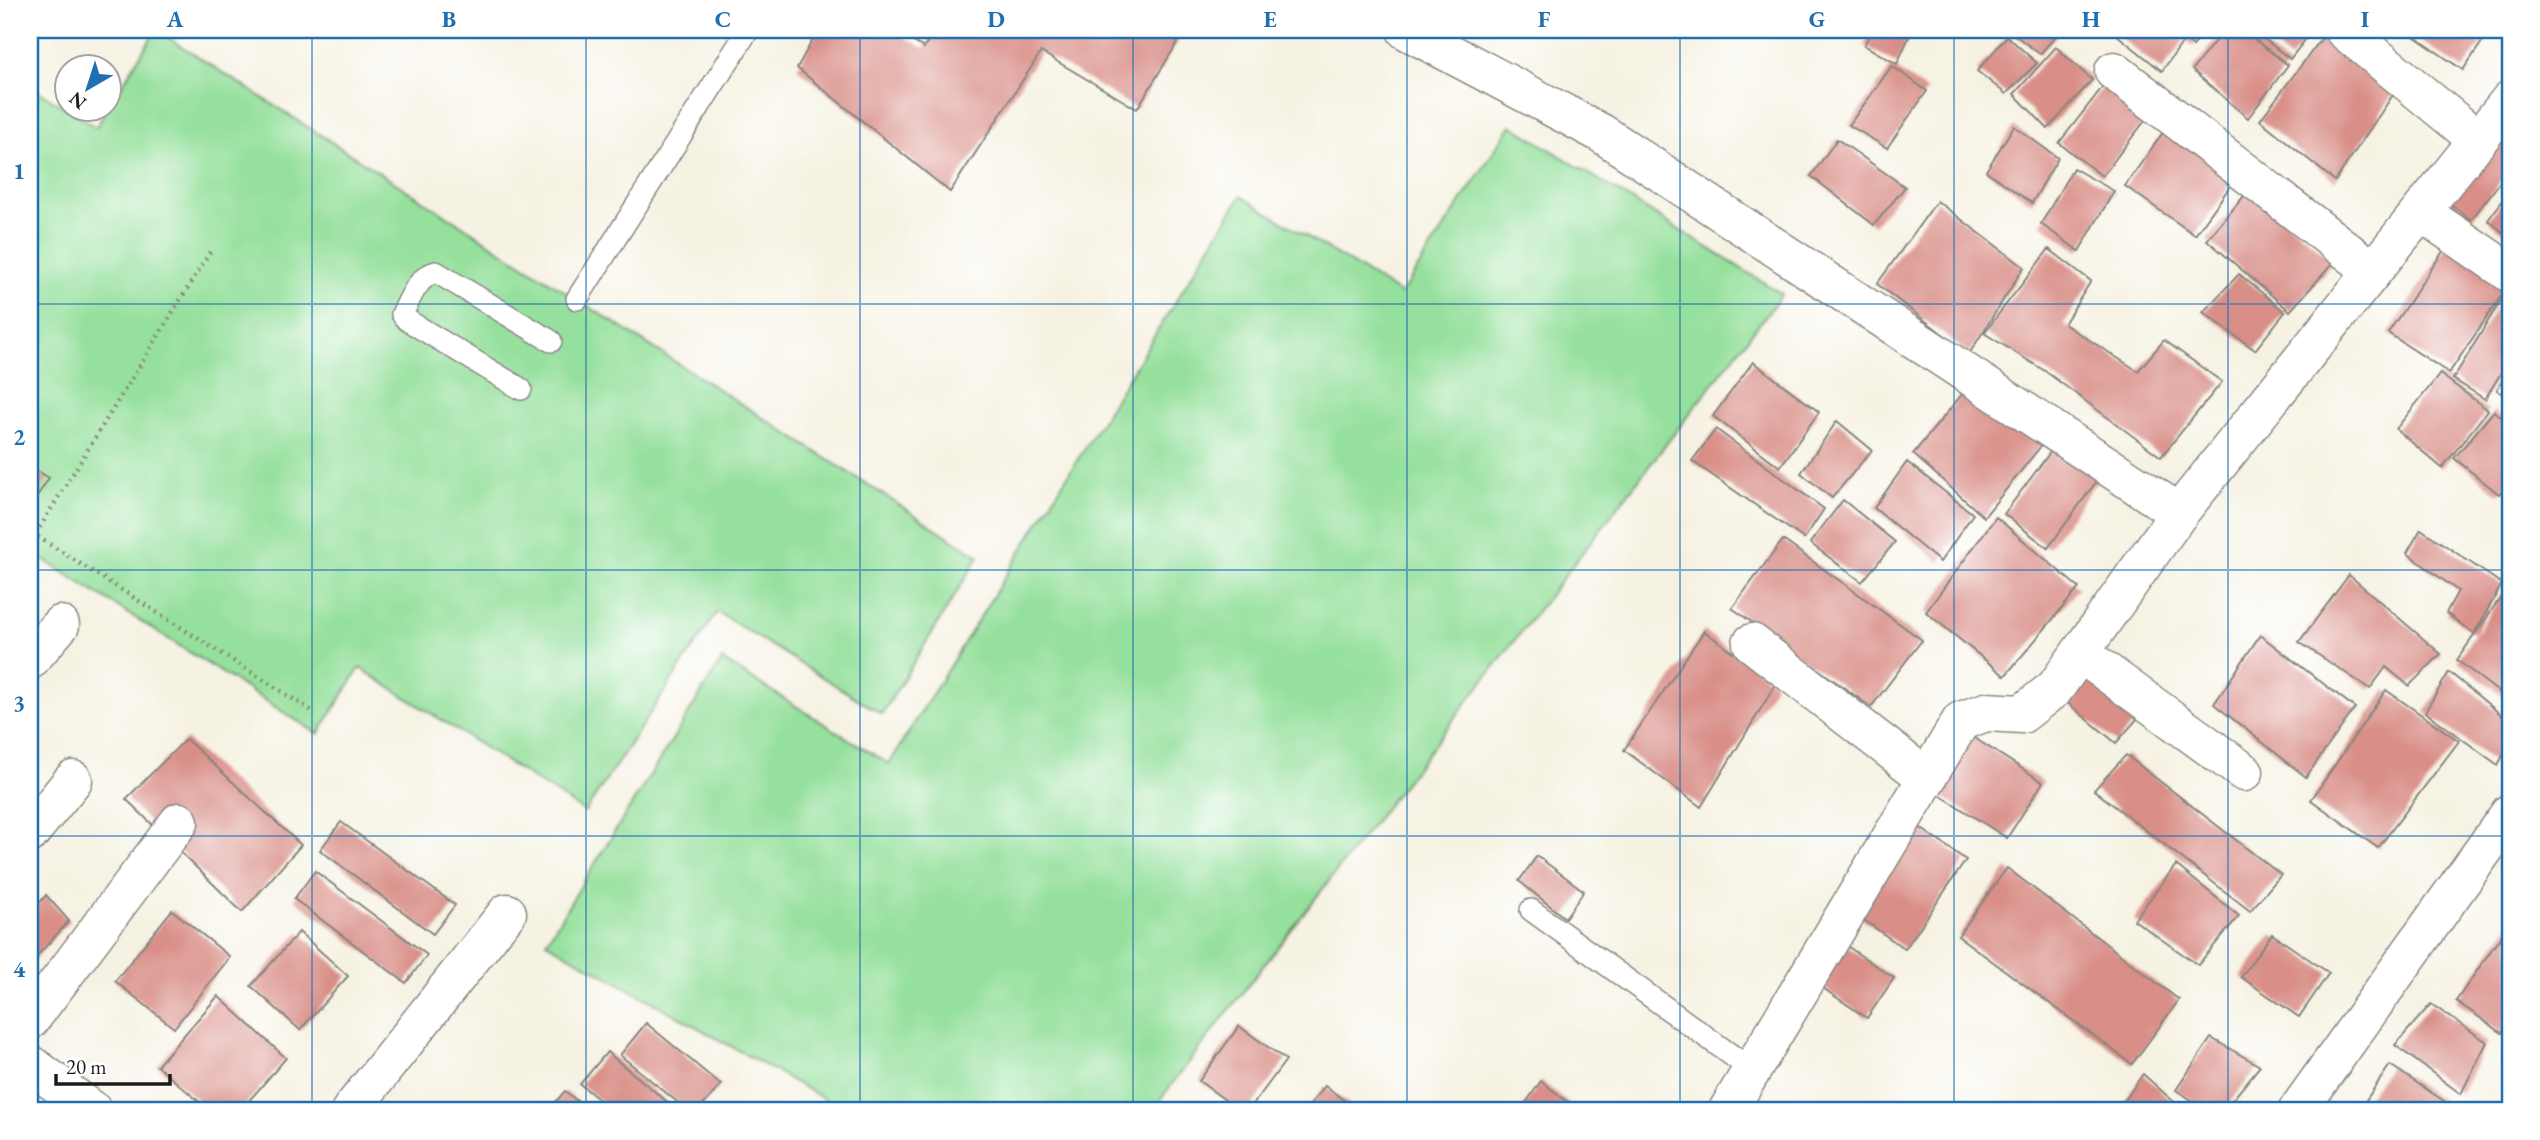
<svg xmlns="http://www.w3.org/2000/svg" width="2540" height="1140" viewBox="0 0 2540 1140" font-family="'EB Garamond',serif">
<style>
.green{fill:#95e09c;stroke:#587e5c;stroke-width:2}
.building{fill:#d98e87}
.lines{fill:none;stroke-linecap:round;stroke-linejoin:round}
.lane-casing{stroke:#898780;stroke-width:24}
.street-casing{stroke:#898780;stroke-width:41}
.path{stroke:#898780;stroke-width:4.5;stroke-dasharray:2 5;stroke-linecap:butt}
.lane{stroke:#fff;stroke-width:21}
.street{stroke:#fff;stroke-width:38}
.grid{fill:none;stroke:#1f6fb2;stroke-width:2;stroke-opacity:0.55}
.neatline{fill:none;stroke:#1f6fb2;stroke-width:2.5}
.grid-label{font-size:23px;text-anchor:middle;font-weight:bold;fill:#1f6fb2}
</style>
<rect width="100%" height="100%" fill="#fff"/>
<filter id="ink" filterUnits="userSpaceOnUse"><feTurbulence type="fractalNoise" baseFrequency=".0143" numOctaves="2"/><feDisplacementMap in="SourceGraphic" scale="14" xChannelSelector="R" yChannelSelector="G"/><feConvolveMatrix kernelMatrix="1 2 1 2 8 2 1 2 1" color-interpolation-filters="sRGB"/></filter>
<filter id="wash" filterUnits="userSpaceOnUse"><feTurbulence type="fractalNoise" baseFrequency=".00686" numOctaves="4" result="noise"/><feDisplacementMap in="SourceGraphic" scale="28" xChannelSelector="R" yChannelSelector="G"/><feGaussianBlur stdDeviation="1.57" result="paint"/><feColorMatrix in="noise" values="0 0 0 0 0 0 0 0 0 0 0 0 0 0 0 0 0 1.4 0 .05"/><feComposite in="paint" operator="in"/></filter>
<g filter="url(#wash)">
<rect width="100%" height="100%" fill="#f6f2e3"/>
<g class="green">
<polygon points="156,30 979,556 882,714 717,612 585,812 360,668 318,734 30,551 30,86 96,127"/>
<polygon points="1511,125 1782,294 1152,1110 844,1110 546,942 722,660 889,764 1241,196 1401,294"/>
</g>
<g id="blocks">
<g class="building">
<polygon points="818,30 892,30 924,48 934,30 1185,30 1137,109 1041,52 950,192 797,68"/>
<polygon points="1872,30 1908,30 1911,32 1897,64 1864,45"/>
<polygon points="2008,30 2061,30 2040,54"/>
<polygon points="2113,30 2207,30 2193,46 2185,39 2162,71 2112,31"/>
<polygon points="2224,30 2242,30 2288,65 2248,118 2192,70"/>
<polygon points="2253,30 2313,30 2290,59"/>
<polygon points="2328,30 2401,83 2335,181 2260,120"/>
<polygon points="2405,30 2490,30 2463,70"/>
<polygon points="2007,36 2037,63 2006,94 1977,71"/>
<polygon points="2056,47 2092,80 2048,129 2014,94"/>
<polygon points="1892,66 1927,91 1887,148 1849,125"/>
<polygon points="2108,80 2151,113 2102,176 2059,143"/>
<polygon points="2169,124 2239,174 2195,235 2125,186"/>
<polygon points="2510,124 2510,169 2471,220 2442,197"/>
<polygon points="2014,126 2058,158 2032,203 1986,171"/>
<polygon points="1837,139 1905,187 1874,225 1811,176"/>
<polygon points="2073,168 2114,191 2079,251 2041,224"/>
<polygon points="2250,189 2334,262 2290,311 2207,240"/>
<polygon points="2510,191 2510,238 2488,220"/>
<polygon points="1937,201 2024,267 1969,354 1877,284"/>
<polygon points="2450,241 2510,283 2449,373 2388,333"/>
<polygon points="2049,249 2091,281 2064,324 2138,371 2164,340 2222,382 2161,457 2045,371 1984,333"/>
<polygon points="2239,274 2285,312 2255,350 2203,312"/>
<polygon points="2510,285 2510,358 2485,399 2453,379"/>
<polygon points="1753,362 1819,412 1780,467 1713,416"/>
<polygon points="2510,368 2510,400 2497,390"/>
<polygon points="2440,374 2488,410 2442,468 2396,429"/>
<polygon points="1968,387 2041,446 1984,517 1913,454"/>
<polygon points="2494,411 2510,424 2510,480 2499,494 2454,458"/>
<polygon points="1837,421 1872,450 1832,498 1801,473"/>
<polygon points="1716,429 1824,509 1804,539 1692,461"/>
<polygon points="2054,447 2101,475 2048,548 2004,514"/>
<polygon points="1907,462 1973,514 1940,562 1874,508"/>
<polygon points="30,466 49,478 30,507"/>
<polygon points="1843,500 1895,542 1862,582 1810,543"/>
<polygon points="1996,517 2079,588 2005,676 1926,612"/>
<polygon points="2421,529 2502,584 2474,634 2446,613 2458,591 2407,553"/>
<polygon points="1783,540 1922,640 1871,707 1732,608"/>
<polygon points="2349,575 2441,654 2409,686 2386,667 2370,689 2299,642"/>
<polygon points="2510,584 2510,701 2457,660"/>
<polygon points="1704,631 1776,684 1701,807 1624,750"/>
<polygon points="2260,635 2355,708 2306,777 2214,704"/>
<polygon points="2084,666 2145,710 2116,743 2063,699"/>
<polygon points="2449,672 2510,722 2510,742 2498,765 2425,712"/>
<polygon points="2386,690 2459,741 2378,848 2311,800"/>
<polygon points="1968,734 2043,782 2007,838 1932,790"/>
<polygon points="186,739 301,845 242,912 126,799"/>
<polygon points="2126,755 2281,875 2250,911 2094,790"/>
<polygon points="341,822 455,905 433,934 320,850"/>
<polygon points="1912,822 1966,860 1905,949 1851,911"/>
<polygon points="1537,856 1584,891 1565,918 1519,881"/>
<polygon points="2176,865 2239,916 2198,965 2134,920"/>
<polygon points="2007,868 2179,1000 2132,1064 1958,936"/>
<polygon points="315,871 427,955 406,983 294,899"/>
<polygon points="46,895 69,921 30,964 30,914"/>
<polygon points="172,910 230,957 174,1028 115,981"/>
<polygon points="2510,923 2510,1021 2502,1033 2456,1001"/>
<polygon points="299,932 348,976 300,1030 251,986"/>
<polygon points="2272,934 2329,973 2299,1017 2241,977"/>
<polygon points="1841,942 1894,978 1867,1018 1814,982"/>
<polygon points="218,996 286,1058 241,1110 209,1110 157,1066"/>
<polygon points="2431,1004 2487,1042 2461,1094 2395,1045"/>
<polygon points="646,1023 721,1085 699,1110 687,1110 620,1055"/>
<polygon points="1239,1026 1286,1060 1249,1110 1239,1110 1199,1081"/>
<polygon points="2211,1038 2260,1066 2224,1110 2207,1110 2176,1090"/>
<polygon points="607,1052 677,1110 612,1110 580,1084"/>
<polygon points="2390,1065 2444,1101 2438,1110 2369,1110 2362,1106"/>
<polygon points="2143,1074 2183,1110 2118,1110"/>
<polygon points="1541,1081 1578,1110 1521,1110"/>
<polygon points="1325,1086 1357,1110 1306,1110"/>
<polygon points="565,1091 588,1110 549,1110"/>
<polygon points="30,1100 44,1110 30,1110"/>
</g>
</g>
</g>
<g filter="url(#ink)">
<use href="#blocks" fill-opacity="0" stroke="#898780" stroke-width="2"/>
<g class="lines">
<defs>
<g id="lane">
<polyline points="577,299 748,30"/>
<path d="M521,389L407,320L402,314C410,299 418,276 436,272L551,341"/>
<polyline points="1531,910 1752,1070"/>
</g>
<g id="street">
<polyline points="1406,30 1601,133 2179,513"/>
<polyline points="2344,30 2478,140"/>
<polyline points="2114,71 2373,271"/>
<polyline points="2421,212 2510,273"/>
<polyline points="1752,643 1927,778"/>
<polyline points="2080,653 2244,772"/>
<polyline points="30,660 60,625"/>
<polyline points="30,833 73,780"/>
<polyline points="30,1020 179,822"/>
<polyline points="30,1064 92,1110"/>
<polyline points="351,1110 507,913"/>
<polyline points="1728,1110 1961,721 1986,712 2022,714 2055,688 2179,513 2510,100"/>
<polyline points="2298,1110 2510,813"/>
</g>
</defs>
<use href="#lane" class="lane-casing"/>
<use href="#street" class="street-casing"/>
<polyline class="path" points="210,252 35,535 314,712"/>
<use href="#lane" class="lane"/>
<use href="#street" class="street"/>
</g>
</g>
<path class="grid" d="M312,30V1110M586,30V1110M860,30V1110M1133,30V1110M1407,30V1110M1680,30V1110M1954,30V1110M2228,30V1110M30,304H2510M30,570H2510M30,836H2510"/>
<rect width="2540" height="1140" fill="none" stroke="#fff" stroke-width="77"/>
<g transform="translate(88 88) rotate(219)"><circle r="33" fill="#ffffff" stroke="#a4a4a4" stroke-width="2"/>
<path d="M0-5L12 26L0 18L-12 26Z" fill="#1f6fb2"/>
<text y="-10" font-size="19" font-weight="bold" text-anchor="middle" fill="#1c1c1c">N</text>
</g>
<path d="M56 1074v10h114v-10" fill="none" stroke="#1c1c1c" stroke-width="3.5"/>
<text x="66" y="1074" font-size="21" fill="#1c1c1c" stroke="#ffffff" stroke-width="5" paint-order="stroke">20 m</text>
<rect x="38" y="38" width="2464" height="1064" class="neatline"/>
<g class="grid-label">
<text x="175" y="27">A</text>
<text x="449" y="27">B</text>
<text x="723" y="27">C</text>
<text x="996" y="27">D</text>
<text x="1270" y="27">E</text>
<text x="1544" y="27">F</text>
<text x="1817" y="27">G</text>
<text x="2091" y="27">H</text>
<text x="2365" y="27">I</text>
<text x="19" y="179">1</text>
<text x="19" y="445">2</text>
<text x="19" y="711">3</text>
<text x="19" y="977">4</text>
</g>
</svg>
